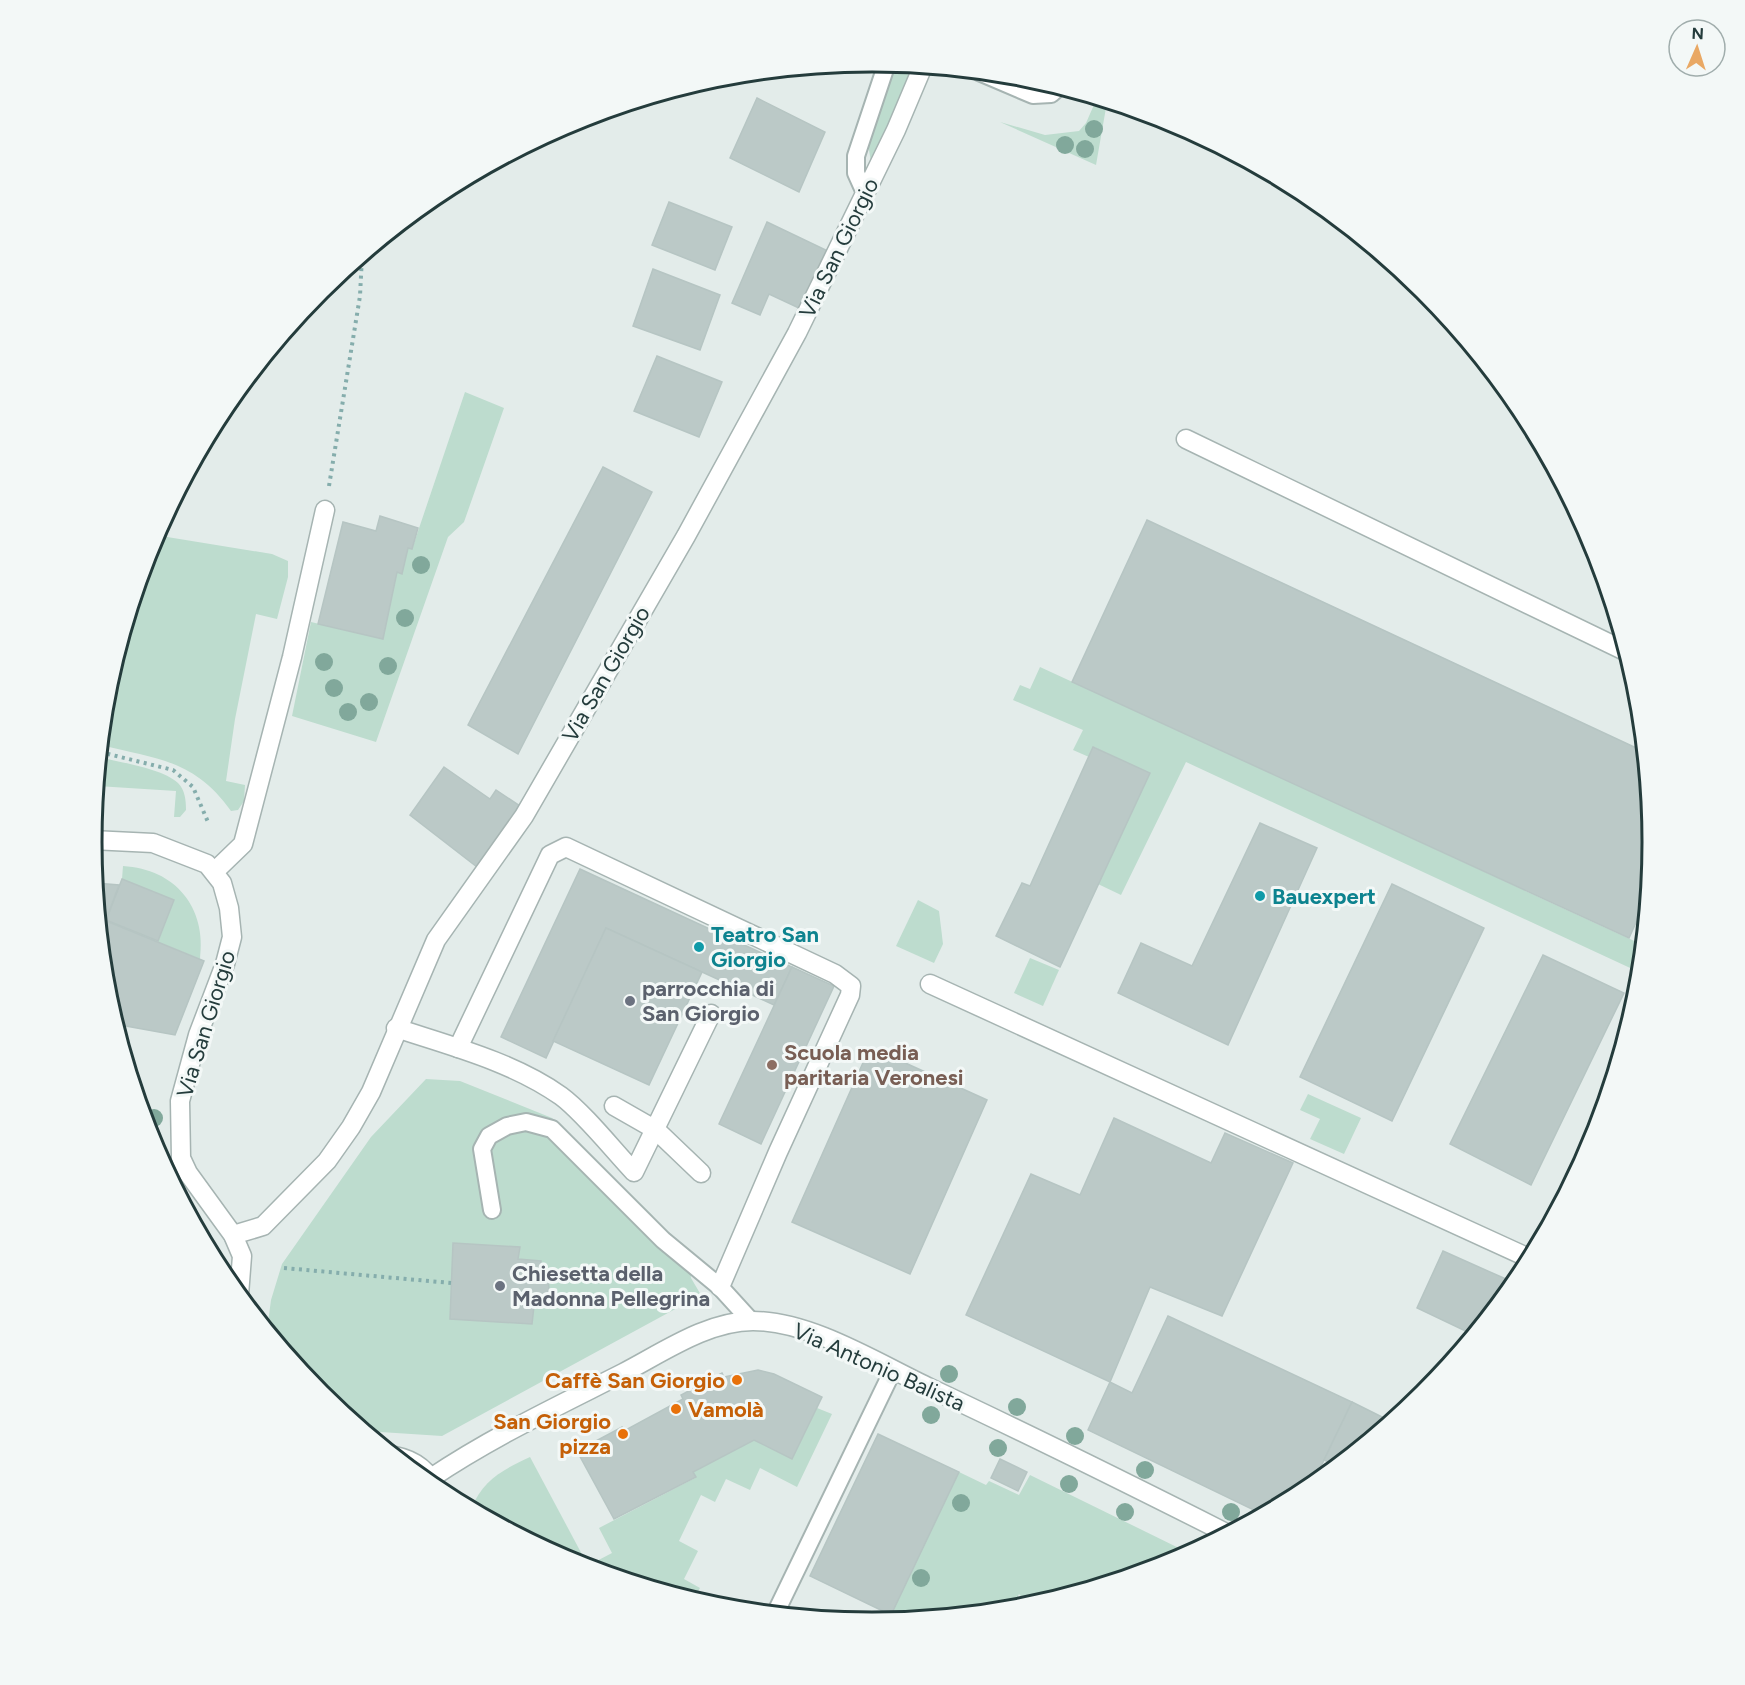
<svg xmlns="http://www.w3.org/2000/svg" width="1745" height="1685" viewBox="0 0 1745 1685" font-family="Figtree,sans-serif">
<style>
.green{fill:#bddcce}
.building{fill:#bbc9c7;stroke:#b6c5c3;stroke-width:1.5}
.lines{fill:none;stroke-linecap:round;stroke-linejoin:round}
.lane-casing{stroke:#a6b4b2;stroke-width:20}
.street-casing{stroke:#a6b4b2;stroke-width:21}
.path{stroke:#85adac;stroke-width:4;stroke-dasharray:3 4.5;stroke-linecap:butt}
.lane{stroke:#fff;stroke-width:16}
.street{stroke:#fff;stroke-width:18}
.tree{fill:#81a89b}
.culture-dot{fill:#0f9aa8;stroke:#f3f8f7;stroke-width:2}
.worship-dot{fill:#6b7280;stroke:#f3f8f7;stroke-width:2}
.education-dot{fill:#8d6e63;stroke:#f3f8f7;stroke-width:2}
.food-dot{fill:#e8710a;stroke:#f3f8f7;stroke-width:2}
.labels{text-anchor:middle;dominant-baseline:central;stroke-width:6;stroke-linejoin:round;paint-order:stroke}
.street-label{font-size:22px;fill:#243c3c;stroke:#f3f8f7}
.culture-label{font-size:22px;font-weight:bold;fill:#0d838f;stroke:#f3f8f7;text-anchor:start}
.worship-label{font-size:22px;font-weight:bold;fill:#5b616d;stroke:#f3f8f7;text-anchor:start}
.education-label{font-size:22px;font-weight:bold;fill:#785e54;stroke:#f3f8f7;text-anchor:start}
.food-label{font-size:22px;font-weight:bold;fill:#c56008;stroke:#f3f8f7;text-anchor:end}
.rim{fill:none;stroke:#243c3c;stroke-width:3}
</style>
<rect width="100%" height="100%" fill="#e3ecea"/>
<g class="green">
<polygon points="893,64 914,66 871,162 868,144"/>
<polygon points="1097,98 1107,102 1096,165 1000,122 1045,135 1079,131 1086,123"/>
<polygon points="465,392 504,408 464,522 448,537 376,742 292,716 311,622 383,639 397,572 402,573 408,548 412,549"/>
<path d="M155,535L272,554L288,561V577L277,619L256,614L235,719L226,781L245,785L244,801L238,810L231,811C195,760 157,759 101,745L107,690Z"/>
<polygon points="1040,667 1643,945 1641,973 1186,762 1121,895 1098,884 1149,773 1094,747 1089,757 1073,750 1083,730 1013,700 1020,685 1030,689"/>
<path d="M100,757C121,763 162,768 178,783C185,790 186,800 186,810L180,817H174L176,791L97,786Z"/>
<path d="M123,866C175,869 207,907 200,959L158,942L174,900L122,879Z"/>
<polygon points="918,900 939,911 943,944 934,963 896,946"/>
<polygon points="1030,958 1059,970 1043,1006 1014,993"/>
<polygon points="426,1079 460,1081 552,1118 652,1215 690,1264 691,1278 701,1295 442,1436 365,1431 320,1395 267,1330 271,1300 282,1264 371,1137"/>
<polygon points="1308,1094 1361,1118 1344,1154 1310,1139 1320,1119 1300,1110"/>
<polygon points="817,1408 832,1414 797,1487 760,1468 750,1490 726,1479 715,1502 701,1495 679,1541 698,1551 684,1579 700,1588 693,1600 590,1569 589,1565 612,1553 599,1528 695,1478 693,1472 754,1440 792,1459"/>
<path d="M530,1457L585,1560L575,1565L471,1509C483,1480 502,1470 530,1457Z"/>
<polygon points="959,1472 986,1485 989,1481 1019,1495 1030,1475 1191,1554 1171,1564 1030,1607 1019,1594 1011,1610 887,1622"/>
</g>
<g class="building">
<polygon points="757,98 825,132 799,192 730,158"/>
<polygon points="669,202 732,227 715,270 652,245"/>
<polygon points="767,222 828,251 801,309 769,294 760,315 732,303"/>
<polygon points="653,269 720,295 700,350 633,326"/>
<polygon points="657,356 722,382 699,437 634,411"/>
<polygon points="603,467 652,492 518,754 468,725"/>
<polygon points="380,516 418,528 412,549 408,548 402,574 397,572 383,639 318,624 343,522 376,531"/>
<polygon points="1147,520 1645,752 1653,843 1648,896 1629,938 1072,682"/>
<polygon points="1093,747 1150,773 1060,967 996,936 1022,883 1030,886"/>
<polygon points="444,767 490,799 496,790 523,808 477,867 410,815"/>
<polygon points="1260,823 1317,848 1228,1045 1118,993 1141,943 1192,966"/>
<polygon points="580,869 792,967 774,1005 606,928 546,1058 501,1037"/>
<polygon points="122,879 174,900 158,941 106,920"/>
<polygon points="95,883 119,885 106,920 99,918"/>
<polygon points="1392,884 1484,928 1392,1121 1300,1077"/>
<polygon points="99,918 204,961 175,1035 115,1024 106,995"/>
<polygon points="606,928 702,972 649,1085 553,1041"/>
<polygon points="1543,955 1624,993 1531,1185 1450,1144"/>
<polygon points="792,967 834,986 761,1144 719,1124"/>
<polygon points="870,1047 987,1100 910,1274 792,1222"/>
<polygon points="1114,1118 1211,1163 1225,1133 1293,1163 1222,1316 1150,1287 1110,1382 966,1315 1031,1174 1080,1195"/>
<polygon points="453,1243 520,1247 518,1259 541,1261 541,1273 548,1279 549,1289 546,1300 534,1306 532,1324 450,1319"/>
<polygon points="1443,1251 1508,1280 1495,1309 1474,1335 1417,1308"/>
<polygon points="1168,1316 1352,1402 1313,1483 1316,1484 1264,1515 1088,1430 1110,1382 1132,1393"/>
<polygon points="758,1370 774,1374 822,1397 792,1459 754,1440 693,1472 696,1477 614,1519 577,1451 622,1427 624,1431 683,1399 681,1395 722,1373 724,1377"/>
<polygon points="1352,1402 1392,1422 1337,1466 1324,1460"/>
<polygon points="878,1434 959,1472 891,1615 810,1576"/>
<polygon points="1000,1459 1027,1472 1018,1491 991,1478"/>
</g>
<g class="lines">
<defs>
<g id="lane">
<polyline points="979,72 1033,95 1051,94 1059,87"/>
<polyline points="865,193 856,173 856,156 887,63"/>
<polyline points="492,1210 482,1149 489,1136 507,1126 526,1122 552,1129 663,1240 720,1287 751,1321"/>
<polyline points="775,1614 893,1370"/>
</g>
<g id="street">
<polyline points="1186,439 1627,652"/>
<polyline points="92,840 153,843 207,864 222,883 229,908 232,937 225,964 198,1035 180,1101 181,1158 188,1173 233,1235 242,1256 239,1295"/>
<polyline points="214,872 243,844 292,657 325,510"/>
<polyline points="930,984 1531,1259"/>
<path d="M396,1028C451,1046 513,1062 561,1096C584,1113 614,1151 634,1172L711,1014"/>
<polyline points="458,1048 550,855 566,847 835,974 851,986 850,995 778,1152 720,1287"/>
<polyline points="614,1106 656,1130 701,1173"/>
<polyline points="233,1235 263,1226 327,1161 351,1127 371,1092 436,940 524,816 686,536 797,333 896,130 923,66"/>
<path d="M395,1456C415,1460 429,1471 437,1490"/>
<path d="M431,1478C492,1437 558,1406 623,1373C662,1353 707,1321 753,1321C811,1321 877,1363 930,1388C1030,1435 1129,1484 1228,1534"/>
</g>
</defs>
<use href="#lane" class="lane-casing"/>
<use href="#street" class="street-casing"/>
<g class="path">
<polyline points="329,486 360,296 362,256"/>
<polyline points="100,752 173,770 193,787 208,822"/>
<polyline points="284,1268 451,1283"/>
<polyline points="1015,1601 1022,1609"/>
</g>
<use href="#lane" class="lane"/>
<use href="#street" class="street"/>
</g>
<g class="tree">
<circle cx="1094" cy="129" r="9"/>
<circle cx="1065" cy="145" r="9"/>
<circle cx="1085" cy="149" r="9"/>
<circle cx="421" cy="565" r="9"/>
<circle cx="405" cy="618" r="9"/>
<circle cx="324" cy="662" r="9"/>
<circle cx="388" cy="666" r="9"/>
<circle cx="334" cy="688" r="9"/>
<circle cx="369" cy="702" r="9"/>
<circle cx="348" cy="712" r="9"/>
<circle cx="154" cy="1118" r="9"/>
<circle cx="949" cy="1374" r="9"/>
<circle cx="1017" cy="1407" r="9"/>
<circle cx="931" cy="1415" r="9"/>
<circle cx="1075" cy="1436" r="9"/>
<circle cx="998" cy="1448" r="9"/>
<circle cx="1145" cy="1470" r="9"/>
<circle cx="1069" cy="1484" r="9"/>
<circle cx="961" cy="1503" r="9"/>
<circle cx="1125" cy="1512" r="9"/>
<circle cx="1231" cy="1512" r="9"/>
<circle cx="921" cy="1578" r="9"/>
</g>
<g class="culture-dot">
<circle cx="1260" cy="896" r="6"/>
<circle cx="699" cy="947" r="6"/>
</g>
<g class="worship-dot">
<circle cx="630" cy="1001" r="6"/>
<circle cx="500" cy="1286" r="6"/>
</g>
<circle class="education-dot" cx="772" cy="1065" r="6"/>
<g class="food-dot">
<circle cx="737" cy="1380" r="6"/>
<circle cx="676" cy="1409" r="6"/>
<circle cx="623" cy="1434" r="6"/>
</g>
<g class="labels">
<g class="street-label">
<text transform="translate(839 248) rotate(-64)">Via San Giorgio</text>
<text transform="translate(606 674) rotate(-60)">Via San Giorgio</text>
<text transform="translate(206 1024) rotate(-73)">Via San Giorgio</text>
<text transform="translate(879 1367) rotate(24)">Via Antonio Balista</text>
</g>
<g class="culture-label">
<text x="1272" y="896">Bauexpert</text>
<text x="711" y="934">Teatro San<tspan x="711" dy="25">Giorgio</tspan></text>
</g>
<g class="worship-label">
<text x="642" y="988">parrocchia di<tspan x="642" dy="25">San Giorgio</tspan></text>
<text x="512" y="1273">Chiesetta della<tspan x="512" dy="25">Madonna Pellegrina</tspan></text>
</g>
<g class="education-label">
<text x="784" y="1052">Scuola media<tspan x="784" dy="25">paritaria Veronesi</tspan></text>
</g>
<g class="food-label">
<text x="725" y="1380">Caffè San Giorgio</text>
<text x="688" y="1409" text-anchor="start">Vamolà</text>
<text x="611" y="1421">San Giorgio<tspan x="611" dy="25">pizza</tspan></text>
</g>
</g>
<path d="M0 0H1745V1685H0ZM102 842a770 770 0 1 1 1540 0a770 770 0 1 1-1540 0Z" fill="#f3f8f7" fill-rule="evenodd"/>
<path class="rim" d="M102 842a770 770 0 1 1 1540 0a770 770 0 1 1-1540 0Z"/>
<g transform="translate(1697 48) rotate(3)"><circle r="28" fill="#f3f8f7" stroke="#a0adac" stroke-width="1.5"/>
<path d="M0-4.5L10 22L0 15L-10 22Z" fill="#e9a864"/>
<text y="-9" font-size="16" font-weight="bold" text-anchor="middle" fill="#243c3c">N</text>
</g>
</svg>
